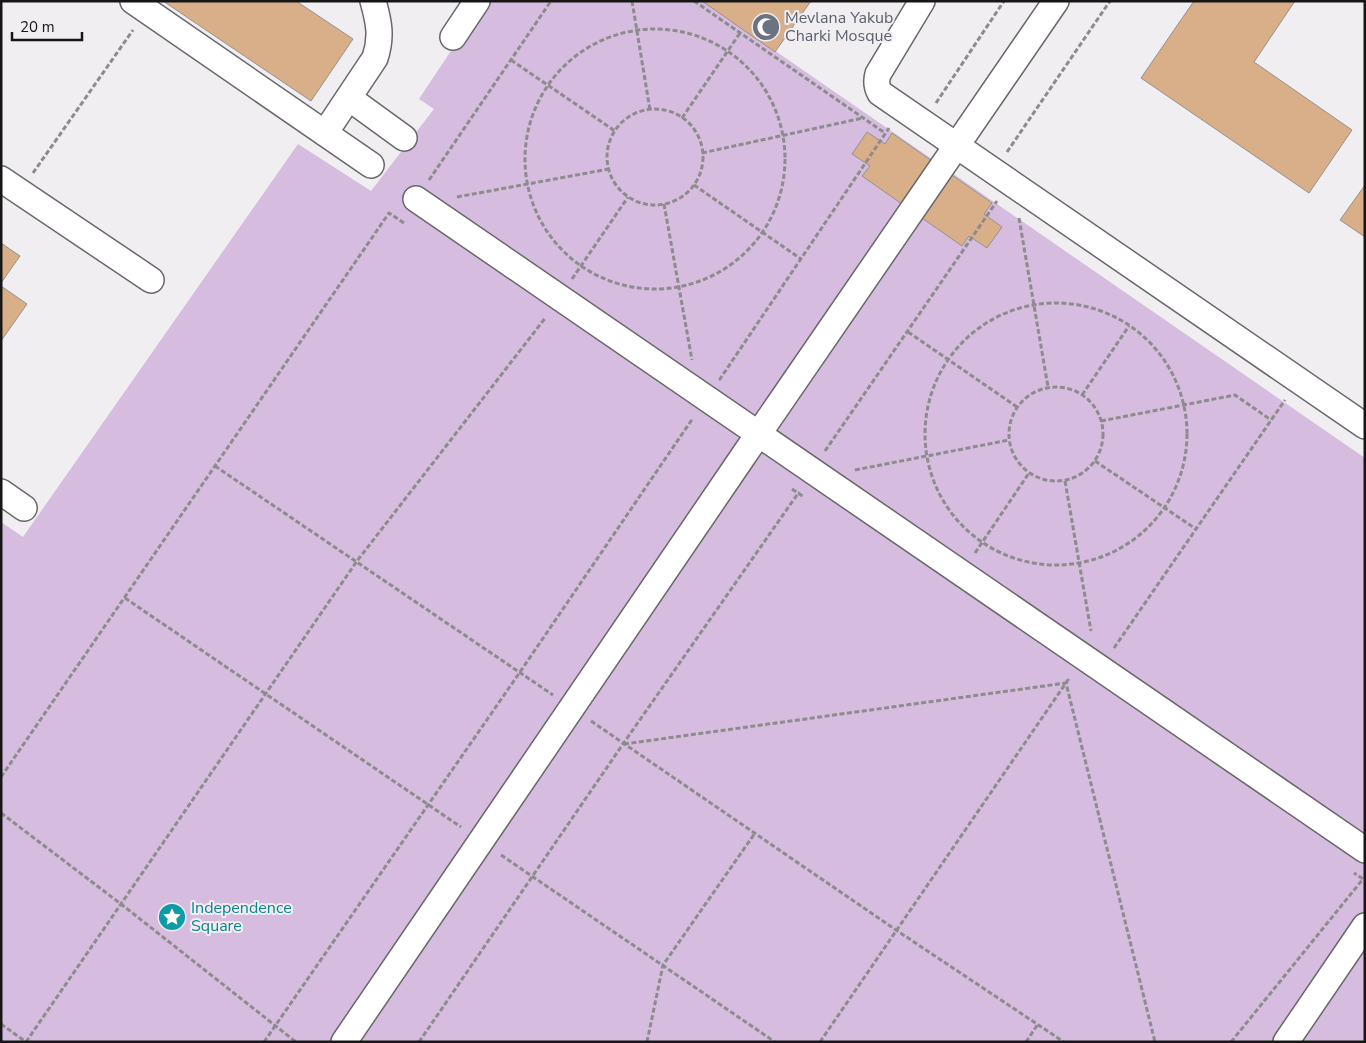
<svg xmlns="http://www.w3.org/2000/svg" width="1366" height="1043" viewBox="0 0 1366 1043" font-family="'Nunito Sans',sans-serif">
<style>
.green{fill:#d6bcde}
.building{fill:#d9af89;stroke:#95918e}
.lines{fill:none;stroke-linecap:round;stroke-linejoin:round}
.minor-casing{stroke:#69676a;stroke-width:28}
.path{stroke:#8d8b8e;stroke-width:3;stroke-dasharray:5 2.5;stroke-linecap:butt}
.minor{stroke:#fff;stroke-width:25}
.labels{text-anchor:middle;dominant-baseline:central;stroke-width:4;stroke-linejoin:round;paint-order:stroke}
.worship-label{font-size:16px;fill:#5b616d;stroke:#f1eef2;text-anchor:start}
.culture-label{font-size:16px;fill:#0d838f;stroke:#f1eef2;text-anchor:start}
</style>
<rect width="100%" height="100%" fill="#f1eef2"/>
<polygon class="green" points="484,1 703,1 1365,458 1365,1042 1,1042 1,522 23,537 298,144 371,191 434,109 419,99"/>
<g class="building">
<polygon points="163,1 296,1 353,39 311,101"/>
<polygon points="702,1 811,1 775,52"/>
<polygon points="1194,1 1295,1 1254,62 1352,130 1309,193 1141,78"/>
<polygon points="867,132 885,144 892,133 992,203 984,214 1002,227 987,248 969,236 962,246 862,176 870,166 852,154"/>
<polygon points="1365,185 1365,237 1340,220"/>
<polygon points="1,243 20,256 1,283"/>
<polygon points="1,286 27,304 1,341"/>
</g>
<g class="lines">
<defs>
<g id="minor">
<polyline points="133,1 371,165"/>
<path d="M922,1L878,74C876,81 876,86 880,93L1365,426"/>
<polyline points="453,37 477,1"/>
<polyline points="349,98 404,138"/>
<path d="M325,133L375,58C382,37 379,22 373,1"/>
<polyline points="1,179 151,280"/>
<polyline points="416,199 1365,850"/>
<polyline points="1,492 24,508"/>
<polyline points="344,1042 744,455 1056,1"/>
<polyline points="1286,1042 1365,926"/>
</g>
</defs>
<use href="#minor" class="minor-casing"/>
<g class="path">
<polyline points="632,1 650,110"/>
<polyline points="694,1 885,133"/>
<circle cx="655" cy="159" r="130"/>
<polyline points="511,60 615,131"/>
<polyline points="936,103 1004,1"/>
<circle cx="655" cy="157" r="48"/>
<polyline points="682,118 740,33"/>
<polyline points="1007,152 1110,1"/>
<polyline points="702,153 863,118"/>
<polyline points="33,173 133,30"/>
<polyline points="429,180 551,1"/>
<polyline points="694,185 801,259"/>
<polyline points="457,197 609,169"/>
<polyline points="664,204 692,360"/>
<polyline points="1019,218 1048,387"/>
<polyline points="572,279 628,197"/>
<circle cx="1056" cy="434" r="131"/>
<polyline points="908,332 1017,407"/>
<polyline points="721,380 720,379 889,128"/>
<circle cx="1056" cy="434" r="47"/>
<polyline points="1082,395 1129,326"/>
<polyline points="1101,421 1235,395 1271,420"/>
<polyline points="825,451 997,201"/>
<polyline points="1095,461 1196,529"/>
<polyline points="215,466 553,695"/>
<polyline points="855,470 1009,440"/>
<polyline points="1065,481 1091,631"/>
<polyline points="792,489 804,497"/>
<polyline points="975,553 1029,473"/>
<polyline points="125,598 461,827"/>
<polyline points="1114,648 1285,400"/>
<polyline points="591,721 896,930 1064,1042"/>
<polyline points="624,744 1066,683 1155,1042"/>
<polyline points="1,777 389,213 404,223"/>
<polyline points="1,813 121,904 296,1042"/>
<polyline points="501,855 775,1042"/>
<polyline points="1,1024 26,1042"/>
<polyline points="26,1042 357,561 546,317"/>
<polyline points="264,1042 520,672 693,418"/>
<polyline points="419,1042 623,744 799,492"/>
<polyline points="647,1042 663,965 755,833"/>
<polyline points="820,1042 1070,677"/>
<polyline points="1026,1042 1038,1024"/>
<polyline points="1231,1042 1363,879 1354,873"/>
</g>
<use href="#minor" class="minor"/>
</g>
<defs>
<symbol id="mosque-disc" viewBox="-11 -11 22 22"><circle r="9.5" fill="#6b7280" stroke="#f1eef2"/><path d="M3.5-4.9A6 6 0 1 0 3.5 4.9A5 5 0 1 1 3.5-4.9Z" fill="#fff"/></symbol>
<symbol id="sight-disc" viewBox="-11 -11 22 22"><circle r="9.5" fill="#0f9aa8" stroke="#f1eef2"/><path d="M0-6L1.8-2.2L6-1.7L2.9 1.2L3.7 5.4L0 3.3L-3.7 5.4L-2.9 1.2L-6-1.7L-1.8-2.2Z" fill="#fff"/></symbol>
</defs>
<g fill-rule="evenodd">
<use href="#mosque-disc" x="750" y="11" width="32" height="32"/>
<use href="#sight-disc" x="156" y="901" width="32" height="32"/>
</g>
<g class="labels">
<g class="worship-label">
<text x="785" y="18">Mevlana Yakub<tspan x="785" dy="18">Charki Mosque</tspan></text>
</g>
<g class="culture-label">
<text x="191" y="908">Independence<tspan x="191" dy="18">Square</tspan></text>
</g>
</g>
<rect width="1366" height="1043" fill="none" stroke="#171617" stroke-width="5"/>
<path d="M12 32v8h70v-8" fill="none" stroke="#171617" stroke-width="2.5"/>
<text x="20" y="32" font-size="15" fill="#171617" stroke="#f1eef2" stroke-width="4" paint-order="stroke">20 m</text>
</svg>
